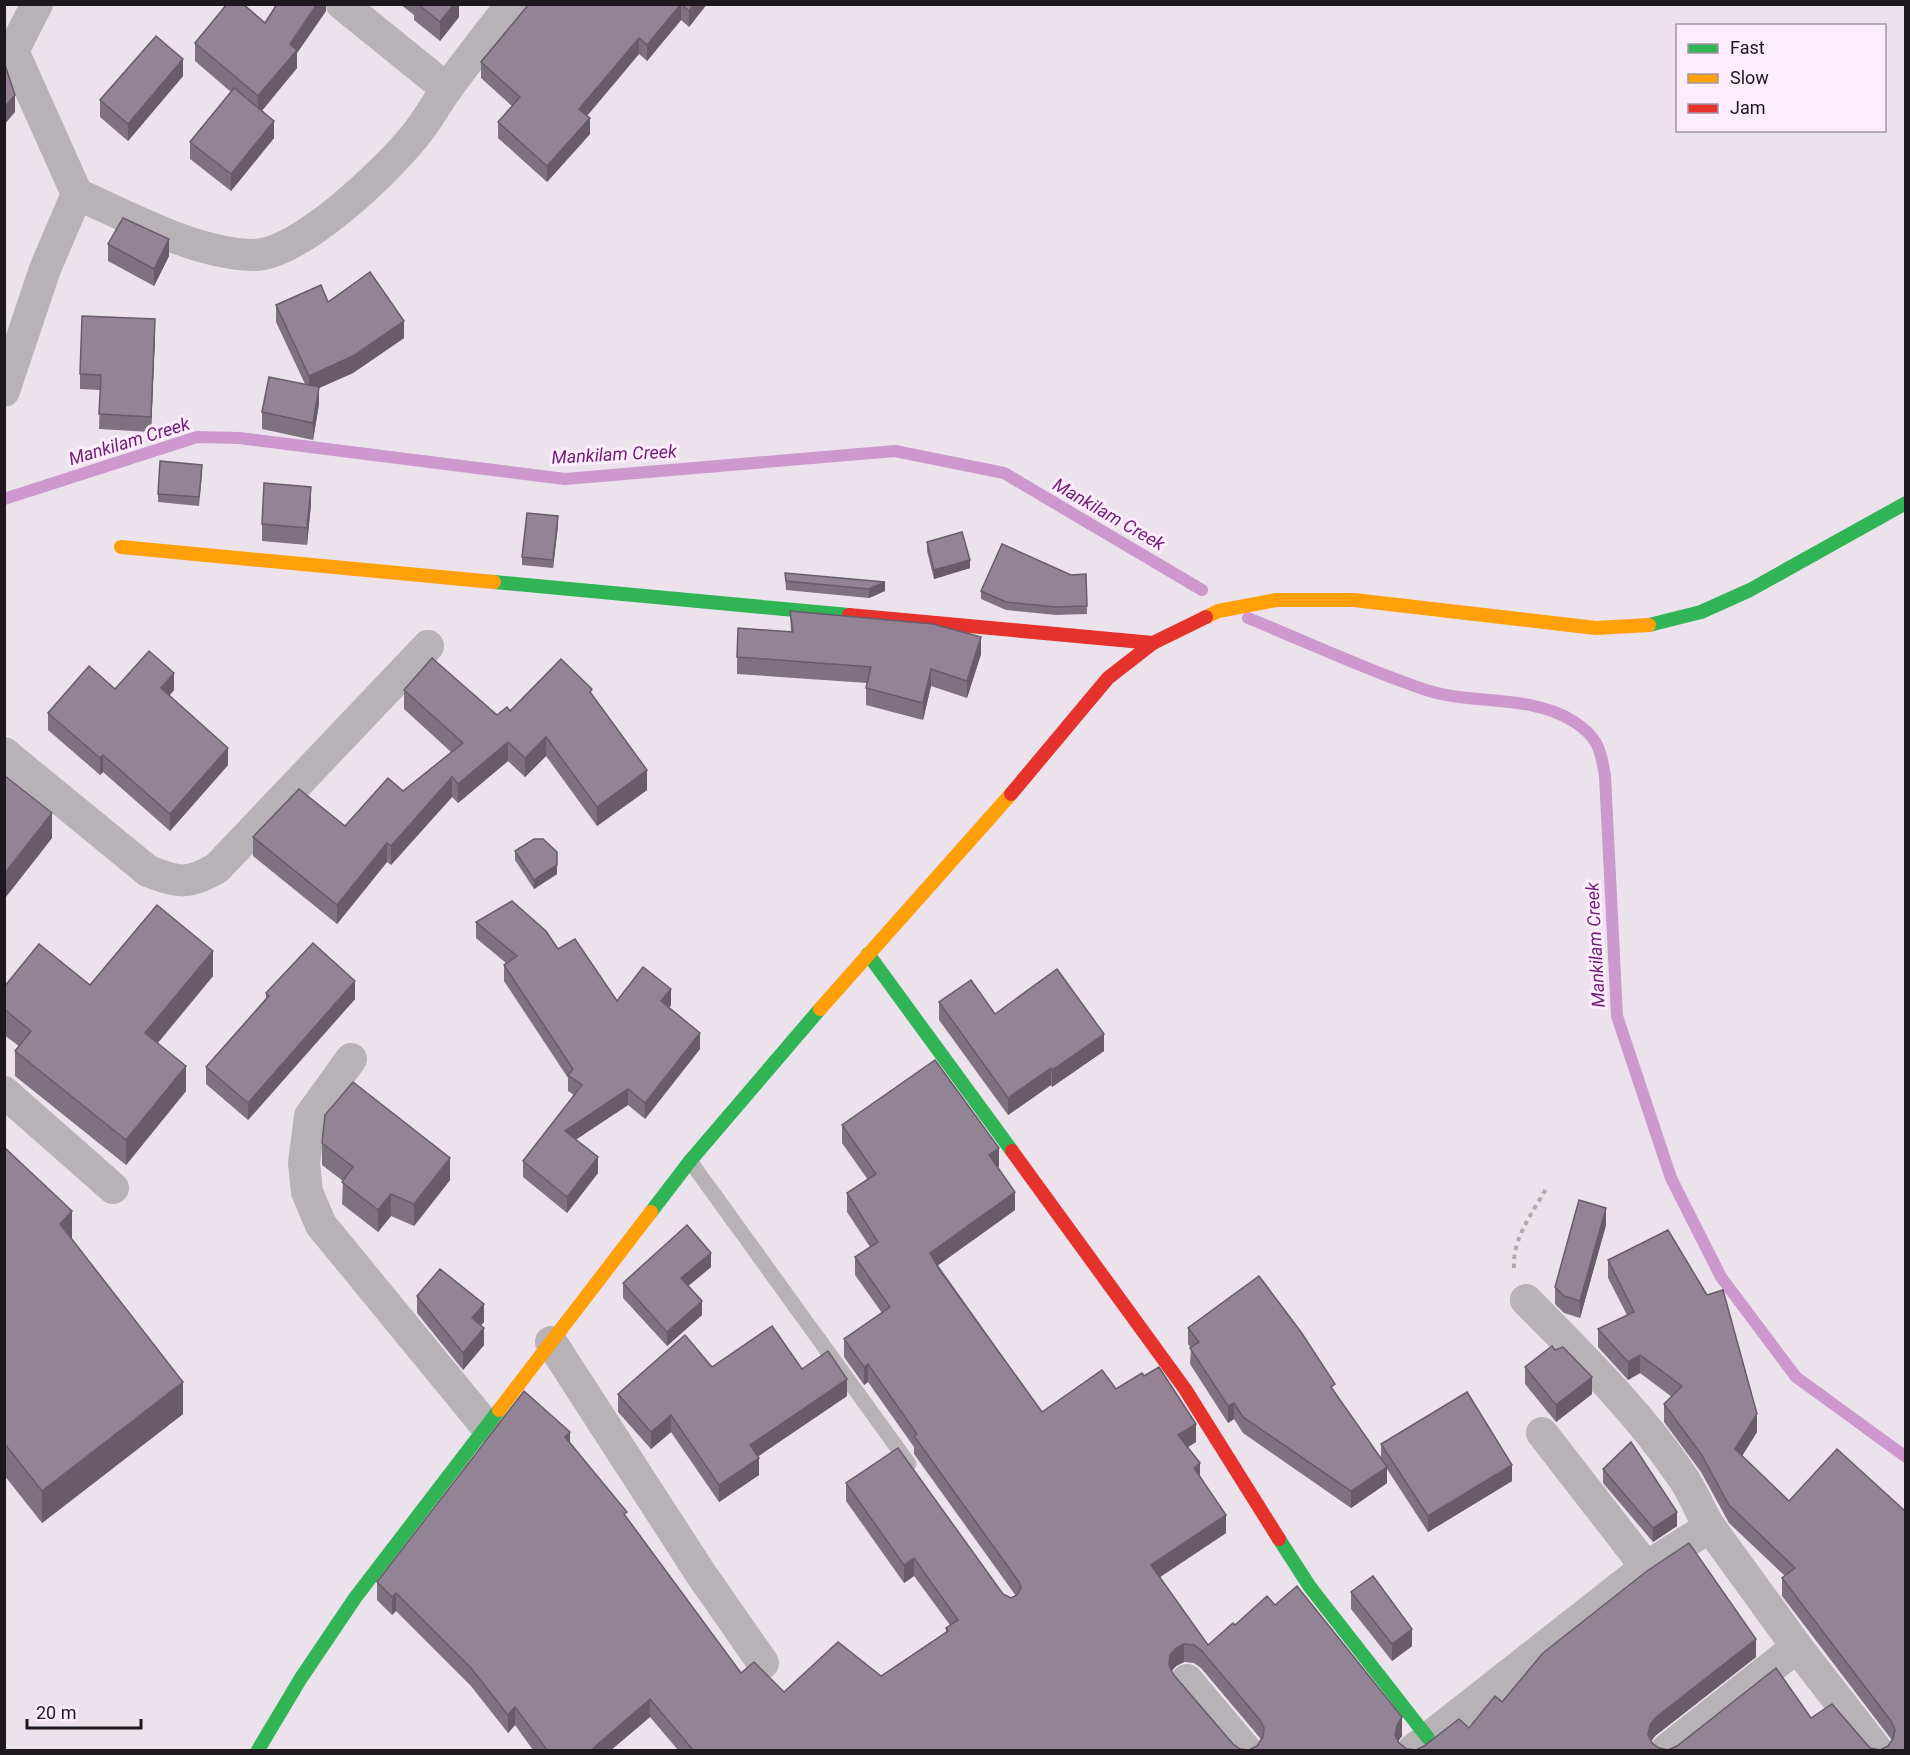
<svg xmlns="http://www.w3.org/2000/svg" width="1910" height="1755" viewBox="0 0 1910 1755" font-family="Roboto,sans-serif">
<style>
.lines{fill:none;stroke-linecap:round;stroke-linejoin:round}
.stream{stroke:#cc98cd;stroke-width:12}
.path{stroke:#aeabae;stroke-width:4;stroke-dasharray:4.5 4.5;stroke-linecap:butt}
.lane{stroke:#b6b2b6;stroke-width:15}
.street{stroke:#b6b2b6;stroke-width:32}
.fast{stroke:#30b455;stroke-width:14}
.slow{stroke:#ff9f0a;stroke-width:14}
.jam{stroke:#e5322d;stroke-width:14}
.wall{fill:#7e7180;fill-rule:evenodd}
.shaded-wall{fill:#675c68}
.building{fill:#938395;stroke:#675c68;stroke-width:1.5;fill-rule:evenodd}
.labels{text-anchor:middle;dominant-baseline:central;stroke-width:6;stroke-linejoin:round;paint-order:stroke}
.water-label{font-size:18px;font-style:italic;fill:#711d76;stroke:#fcecfc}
</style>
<rect width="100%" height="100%" fill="#ece2ec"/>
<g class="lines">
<g class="stream">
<polyline points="4,499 197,437 239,438 565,479 895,451 1004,473 1202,590"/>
<path d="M1248,618C1307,642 1366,670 1426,690C1472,705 1530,694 1573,721C1597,736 1601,749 1605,776L1617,1016L1671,1178L1721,1277L1796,1377L1906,1457"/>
</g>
<path class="path" d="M1514,1268C1512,1239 1533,1212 1547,1187"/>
<polyline class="lane" points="690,1161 909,1464"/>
<g class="street">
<polyline points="342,4 447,89"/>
<polyline points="13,51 37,4"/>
<path d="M77,194C129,217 195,254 253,255C299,256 389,169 417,133C429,118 437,102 448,87C469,59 490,31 512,4"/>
<polyline points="4,391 45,269 77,194 13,51"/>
<path d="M4,753L148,871C179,883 188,885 217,868L428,646"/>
<polyline points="351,1059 310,1116 304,1163 307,1192 321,1225 486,1426"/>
<polyline points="4,1092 113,1188"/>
<path d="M1526,1300C1581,1356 1637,1410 1681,1475C1693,1491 1699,1510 1710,1527"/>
<polyline points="551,1342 701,1574 763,1663"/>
<polyline points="1542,1433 1646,1567"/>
<polyline points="1187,1680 1246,1750"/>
<polyline points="1413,1750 1646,1567 1710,1527 1797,1647 1877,1750"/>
<polyline points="1666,1750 1797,1647"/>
</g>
<g class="fast">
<polyline points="494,582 849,615"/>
<polyline points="1649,625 1701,612 1750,590 1906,503"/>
<polyline points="868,954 1012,1151"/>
<polyline points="651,1212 690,1161 820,1009"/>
<polyline points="1279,1539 1310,1587 1428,1738"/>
<polyline points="258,1750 301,1678 355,1598 499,1410"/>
</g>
<g class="slow">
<polyline points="121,547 494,582"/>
<polyline points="1206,617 1218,611 1276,600 1354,600 1596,628 1649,625"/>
<polyline points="820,1009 1011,794"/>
<polyline points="499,1410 651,1212"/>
</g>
<g class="jam">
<polyline points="849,615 1153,643"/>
<polyline points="1011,794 1108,678 1153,643 1206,617"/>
<polyline points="1012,1151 1185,1389 1279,1539"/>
</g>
</g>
<g class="wall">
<polygon points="326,4 326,11 297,53 297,68 262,111 274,138 231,191 190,159 190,142 231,92 195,61 195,43"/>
<polygon points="400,4 459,4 459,17 440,41 414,20 414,15"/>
<polygon points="529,4 707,4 689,27 681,20 647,61 639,54 587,116 590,134 547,182 498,138 498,122 512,106 481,78 481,62"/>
<polygon points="183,76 128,141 100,117 100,100"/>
<polygon points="108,244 169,256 154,286 108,261"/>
<polygon points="328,302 404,338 353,373 319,388 319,404 313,440 262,429 262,412 305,384 276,322 276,305"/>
<polygon points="155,334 151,432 99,429 100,390 80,389 80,374"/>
<polygon points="202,474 199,506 158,502 158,494"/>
<polygon points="311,504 307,545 262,541 262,524"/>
<polygon points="558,525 553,568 522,565 522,557"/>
<polygon points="927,542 970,568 934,579 927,551"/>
<polygon points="785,573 885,591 869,598 786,590"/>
<polygon points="1086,574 1087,614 1056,615 1006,610 981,599 981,591 1071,575"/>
<polygon points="790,611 981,654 967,698 931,686 923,720 866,705 866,688 867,683 737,674 737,657 791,632"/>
<polygon points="115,689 174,690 169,696 228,765 170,831 103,772 100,775 48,730 48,713"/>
<polygon points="404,690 497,715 510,711 592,695 647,790 597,826 546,756 525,777 508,761 458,803 452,797 391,865 387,862 337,924 253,856 253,837 345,826 403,791 451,752 404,709"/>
<polygon points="4,775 52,838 5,898 4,897"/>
<polygon points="515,851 557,874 534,889 515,860"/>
<polygon points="476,922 558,949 617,1001 671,1005 669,1008 700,1049 645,1119 628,1105 576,1139 598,1173 567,1213 523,1177 523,1161 574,1095 568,1091 568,1078 504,981 504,965 506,963 476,938"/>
<polygon points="213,976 158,1043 186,1091 126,1165 15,1076 15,1051 19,1046 4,1035 4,987 90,985"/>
<polygon points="266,993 355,999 248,1120 206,1084 206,1067 266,998"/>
<polygon points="939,1002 995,1014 1104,1051 1052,1087 1051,1085 1008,1115 939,1020"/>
<path d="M842,1125L999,1166L998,1167L1015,1210L938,1265L1042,1412L1116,1389L1196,1442L1188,1447L1200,1477L1226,1533L1160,1577L1208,1645L1235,1625L1402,1736L1398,1741L1399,1743L1407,1749L1416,1750L1469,1728L1502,1702L1756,1657L1655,1736L1651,1741L1652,1743L1659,1748L1668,1750L1811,1718L1870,1748L1880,1750L1888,1746L1892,1741L1891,1739L1782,1596V1578L1785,1576L1729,1523L1701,1472L1664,1422V1404L1672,1397L1640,1373L1628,1380L1598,1347V1329L1627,1315L1608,1278V1260L1757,1432L1742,1456L1789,1501L1905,1750H678L650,1717L611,1750H533L515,1725L508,1733L471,1686L396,1611L392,1615L377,1600V1582L570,1442L627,1518L741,1673L784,1692L881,1676L946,1632V1628L950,1625L914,1576L904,1583L846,1501V1483L1003,1594L1011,1598L1016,1596L914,1454V1447L868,1382L864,1385L844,1357V1339L882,1313L855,1275V1257L870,1247L847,1212V1193L868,1180L842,1143ZM1184,1662L1194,1663L1201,1668L1260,1738L1261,1741L1257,1746L1249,1750L1240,1749L1233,1744L1173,1674L1172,1671L1176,1666Z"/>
<polygon points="322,1143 450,1180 414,1226 391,1216 378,1232 342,1204 343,1181 322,1165"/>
<polygon points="4,1147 72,1240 183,1414 42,1523 4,1475"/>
<polygon points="1606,1225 1580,1318 1564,1313 1555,1304 1555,1287"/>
<polygon points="711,1267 688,1286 702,1315 667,1346 623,1298 623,1283"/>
<polygon points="417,1296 484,1322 481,1325 484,1345 463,1370 417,1313"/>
<polygon points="1188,1328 1335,1393 1381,1459 1381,1444 1512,1481 1428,1532 1387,1469 1387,1483 1351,1508 1243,1433 1234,1419 1228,1423 1190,1364 1191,1348 1188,1344"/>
<polygon points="712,1367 802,1369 847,1396 758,1456 759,1475 719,1502 671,1432 651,1449 618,1412 618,1394"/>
<polygon points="1525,1367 1592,1394 1556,1422 1525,1384"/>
<polygon points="1603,1469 1677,1526 1653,1542 1603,1483"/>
<polygon points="1351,1592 1412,1646 1392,1661 1351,1609"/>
</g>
<g class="shaded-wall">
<polygon points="317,4 326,4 326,11 297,53 297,68 258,115 258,96 290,44"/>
<polygon points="454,4 459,4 459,17 440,41 440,22"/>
<polygon points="681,4 681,20 647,61 647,45"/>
<polygon points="694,4 707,4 689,27 689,11"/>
<polygon points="639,38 639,54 579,125 579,109"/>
<polygon points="183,59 183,76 128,141 128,124"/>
<polygon points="15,95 15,112 4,125 4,108"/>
<polygon points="590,118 590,134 547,182 547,166"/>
<polygon points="274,121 274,138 231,191 231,174"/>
<polygon points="169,239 169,256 154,286 154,269"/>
<polygon points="155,319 155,334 151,432 151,417"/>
<polygon points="404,321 404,338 353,373 319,388 319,404 313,440 313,423 309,393 309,376"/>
<polygon points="311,487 311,504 307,545 307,528"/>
<polygon points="558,516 558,525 553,568 553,560"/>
<polygon points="970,560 970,568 934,579 934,570"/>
<polygon points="885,582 885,591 869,598 869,589"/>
<polygon points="981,637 981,654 967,698 967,681"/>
<polygon points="931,669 931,686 923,720 923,703"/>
<polygon points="174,673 174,690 161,705 161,688"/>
<polygon points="546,737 546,756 525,777 525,758"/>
<polygon points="508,742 508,761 458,803 458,784"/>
<polygon points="228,748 228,765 170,831 170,814"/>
<polygon points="103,755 103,772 100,775 100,758"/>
<polygon points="647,770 647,790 597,826 597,807"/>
<polygon points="452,777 452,797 391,865 391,846"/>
<polygon points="52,813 52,838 5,898 5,873"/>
<polygon points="387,843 387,862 337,924 337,905"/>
<polygon points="557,865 557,874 534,889 534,880"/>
<polygon points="213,951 213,976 145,1058 145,1033"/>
<polygon points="355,981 355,999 248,1120 248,1103"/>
<polygon points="671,989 671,1005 661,1017 661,1001"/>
<polygon points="700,1033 700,1049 645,1119 645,1103"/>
<polygon points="1104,1034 1104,1051 1052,1087 1052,1070"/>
<polygon points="186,1066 186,1091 126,1165 126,1140"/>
<polygon points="1051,1068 1051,1085 1008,1115 1008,1098"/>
<polygon points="628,1089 628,1105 565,1147 565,1131"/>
<polygon points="999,1148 999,1166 989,1173 989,1155"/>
<polygon points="598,1157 598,1173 567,1213 567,1197"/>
<polygon points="450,1158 450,1180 414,1226 414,1204"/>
<polygon points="1015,1192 1015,1210 930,1271 930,1253"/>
<polygon points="391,1194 391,1216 378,1232 378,1210"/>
<polygon points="1606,1208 1606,1225 1580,1318 1580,1301"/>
<polygon points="72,1211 72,1242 60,1224"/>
<polygon points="711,1253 711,1267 681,1292 681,1278"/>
<polygon points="702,1301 702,1315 667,1346 667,1332"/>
<polygon points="484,1304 484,1322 472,1335 472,1318"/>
<polygon points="484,1328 484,1345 463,1370 463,1353"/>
<polygon points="1640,1355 1640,1373 1628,1380 1628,1362"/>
<polygon points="868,1364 868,1382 864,1385 864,1367"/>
<polygon points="1592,1377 1592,1394 1556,1422 1556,1405"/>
<polygon points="847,1379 847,1396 750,1462 750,1445"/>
<polygon points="183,1382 183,1414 42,1523 42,1491"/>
<polygon points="1234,1403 1234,1419 1228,1423 1228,1406"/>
<polygon points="1757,1414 1757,1432 1735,1467 1735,1449"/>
<polygon points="671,1415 671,1432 651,1449 651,1432"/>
<polygon points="1196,1424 1196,1442 1178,1453 1178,1435"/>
<polygon points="570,1432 570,1450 565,1437"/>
<polygon points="759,1458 759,1475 719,1502 719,1485"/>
<polygon points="1200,1463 1200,1481 1194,1468"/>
<polygon points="1512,1465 1512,1481 1428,1532 1428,1516"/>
<polygon points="1387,1467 1387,1483 1351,1508 1351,1491"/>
<polygon points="1677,1512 1677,1526 1653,1542 1653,1528"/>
<polygon points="1226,1515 1226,1533 1151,1583 1151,1565"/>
<polygon points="914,1558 914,1576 904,1583 904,1565"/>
<polygon points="396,1593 396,1611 392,1615 392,1597"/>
<polygon points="1412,1629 1412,1646 1392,1661 1392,1644"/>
<polygon points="1756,1639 1756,1657 1655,1736 1650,1743 1648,1734 1650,1725 1655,1718"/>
<polygon points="1184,1644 1184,1662 1176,1666 1170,1673 1169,1665 1170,1655 1176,1648"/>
<polygon points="650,1699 650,1717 611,1750 592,1750 598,1744"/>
<polygon points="515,1707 515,1725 508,1733 508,1715"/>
<polygon points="1402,1717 1402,1736 1397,1743 1395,1735 1397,1725"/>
</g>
<g class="building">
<polygon points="227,4 243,4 265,23 277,4 317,4 290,44 297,50 258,96 195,43"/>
<polygon points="418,4 454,4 440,22"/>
<polygon points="529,4 681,4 647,45 639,38 579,109 590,118 547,166 498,122 520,97 481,62"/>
<polygon points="681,4 694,4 689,11"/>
<polygon points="156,36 183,59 128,124 100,100"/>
<polygon points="4,62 15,95 4,108"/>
<polygon points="234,88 274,121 231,174 190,142"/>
<polygon points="123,218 169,239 154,269 108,244"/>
<polygon points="370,272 404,321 353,356 309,376 276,305 321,285 328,302"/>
<polygon points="82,316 155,319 151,417 99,414 101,375 80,374"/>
<polygon points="269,377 319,387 313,423 262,412"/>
<polygon points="160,461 202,465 199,497 158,494"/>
<polygon points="264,483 311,487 307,528 262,524"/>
<polygon points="527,513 558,516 553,560 522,557"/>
<polygon points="962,532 970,560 934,570 927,542"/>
<polygon points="1002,544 1071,575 1086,574 1087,606 1056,607 1006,602 981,591"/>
<polygon points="785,573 885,582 869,589 786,581"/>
<polygon points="790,611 933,624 981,637 967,681 931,669 923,703 866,688 871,667 737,657 738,628 793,632"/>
<polygon points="149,651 174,673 161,688 228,748 170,814 103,755 100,758 48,713 89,666 115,689"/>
<polygon points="432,658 497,715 507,707 510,711 561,659 592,689 590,692 647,770 597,807 546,737 525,758 508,742 458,784 452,777 391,846 387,843 337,905 253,837 299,789 345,826 388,778 403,791 463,743 404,690"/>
<polygon points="4,775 52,813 5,873 4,872"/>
<polygon points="534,839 543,839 557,852 557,865 534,880 515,851"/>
<polygon points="512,901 546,931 558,949 575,939 617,1001 643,967 671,989 661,1001 700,1033 645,1103 628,1089 565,1131 598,1157 567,1197 523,1161 582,1085 568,1075 573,1069 504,965 517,956 476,922"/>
<polygon points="157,905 213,951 145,1033 186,1066 126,1140 15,1051 31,1031 4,1009 4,987 39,944 90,985"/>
<polygon points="313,943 355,981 248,1103 206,1067 269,996 266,993"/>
<polygon points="1057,969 1104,1034 1052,1070 1051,1068 1008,1098 939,1002 971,980 995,1014"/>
<path d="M935,1060L999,1148L989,1155L1015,1192L930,1253L939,1269L1042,1412L1102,1370L1116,1389L1142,1373L1144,1376L1159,1367L1196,1424L1178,1435L1200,1463L1194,1468L1226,1515L1151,1565L1208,1645L1233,1623L1235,1625L1267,1596L1275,1605L1297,1586L1402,1717L1397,1725L1395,1735L1399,1743L1407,1749L1416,1750L1424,1746L1459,1719L1469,1728L1495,1696L1502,1702L1543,1653L1647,1571L1689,1543L1756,1639L1655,1718L1650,1725L1648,1734L1652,1743L1659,1748L1668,1750L1677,1746L1776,1668L1811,1718L1832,1704L1870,1748L1880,1750L1888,1746L1893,1739L1895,1730L1891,1721L1782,1578L1795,1568L1729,1505L1701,1454L1664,1404L1682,1386L1640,1355L1628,1362L1598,1329L1634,1312L1608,1260L1668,1230L1707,1295L1723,1290L1757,1414L1735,1449L1789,1501L1837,1449L1905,1511V1750H693L650,1699L598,1744L592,1750H547L515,1707L508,1715L471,1668L396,1593L392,1597L377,1582L524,1391L570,1432L565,1437L627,1512L624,1514L741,1673L754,1662L784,1692L838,1642L881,1676L948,1631L946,1628L958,1620L914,1558L904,1565L846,1483L898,1448L1003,1594L1011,1598L1017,1595L1021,1588L1019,1582L914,1436L917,1434L868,1364L864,1367L844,1339L890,1307L855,1257L878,1242L847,1193L876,1174L842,1125ZM1184,1644L1194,1645L1201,1650L1260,1720L1264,1728L1263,1737L1257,1746L1249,1750L1240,1749L1233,1744L1173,1674L1169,1665L1170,1655L1176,1648Z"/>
<polygon points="353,1082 450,1158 414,1204 391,1194 378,1210 342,1182 353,1167 322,1143 325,1115"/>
<polygon points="4,1147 72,1211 60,1224 183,1382 42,1491 4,1443"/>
<polygon points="1579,1200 1606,1208 1580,1301 1564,1296 1555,1287"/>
<polygon points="687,1225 711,1253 681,1278 702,1301 667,1332 623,1283"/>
<polygon points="440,1269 484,1304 472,1318 484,1328 463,1353 417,1296"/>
<polygon points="1259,1276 1301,1332 1335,1384 1331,1387 1387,1467 1351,1491 1243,1417 1234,1403 1228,1406 1190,1348 1199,1342 1188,1328"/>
<polygon points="772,1326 802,1369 828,1351 847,1379 750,1445 759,1458 719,1485 671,1415 651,1432 618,1394 685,1335 712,1367"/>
<polygon points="1552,1346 1555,1350 1563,1347 1592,1377 1556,1405 1525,1367"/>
<polygon points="1467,1392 1512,1465 1428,1516 1381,1444"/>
<polygon points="1631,1442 1677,1512 1653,1528 1603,1469"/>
<polygon points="1373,1576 1412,1629 1392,1644 1351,1592"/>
</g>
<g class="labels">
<g class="water-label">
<text transform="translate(129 441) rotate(-17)">Mankilam Creek</text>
<text transform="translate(614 454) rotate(-3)">Mankilam Creek</text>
<text transform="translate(1109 514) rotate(30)">Mankilam Creek</text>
<text transform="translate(1595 945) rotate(-93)">Mankilam Creek</text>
</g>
</g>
<rect width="1910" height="1755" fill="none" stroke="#1d181d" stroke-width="12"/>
<rect x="1676" y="24" width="210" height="108" fill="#fcecfc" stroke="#a397a3" stroke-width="1.5"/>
<rect x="1688" y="44" width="30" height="9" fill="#30b455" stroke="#a397a3" stroke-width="1.5"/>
<text x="1730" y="54" font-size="18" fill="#1d181d">Fast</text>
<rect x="1688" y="74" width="30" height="9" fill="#ff9f0a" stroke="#a397a3" stroke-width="1.5"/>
<text x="1730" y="84" font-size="18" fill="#1d181d">Slow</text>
<rect x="1688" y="104" width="30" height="9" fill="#e5322d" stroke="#a397a3" stroke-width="1.5"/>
<text x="1730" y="114" font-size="18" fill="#1d181d">Jam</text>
<path d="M27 1719v9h114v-9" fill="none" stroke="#1d181d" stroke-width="3"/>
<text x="36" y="1719" font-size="18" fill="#1d181d" stroke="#fcecfc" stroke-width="4.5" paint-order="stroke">20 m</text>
</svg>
